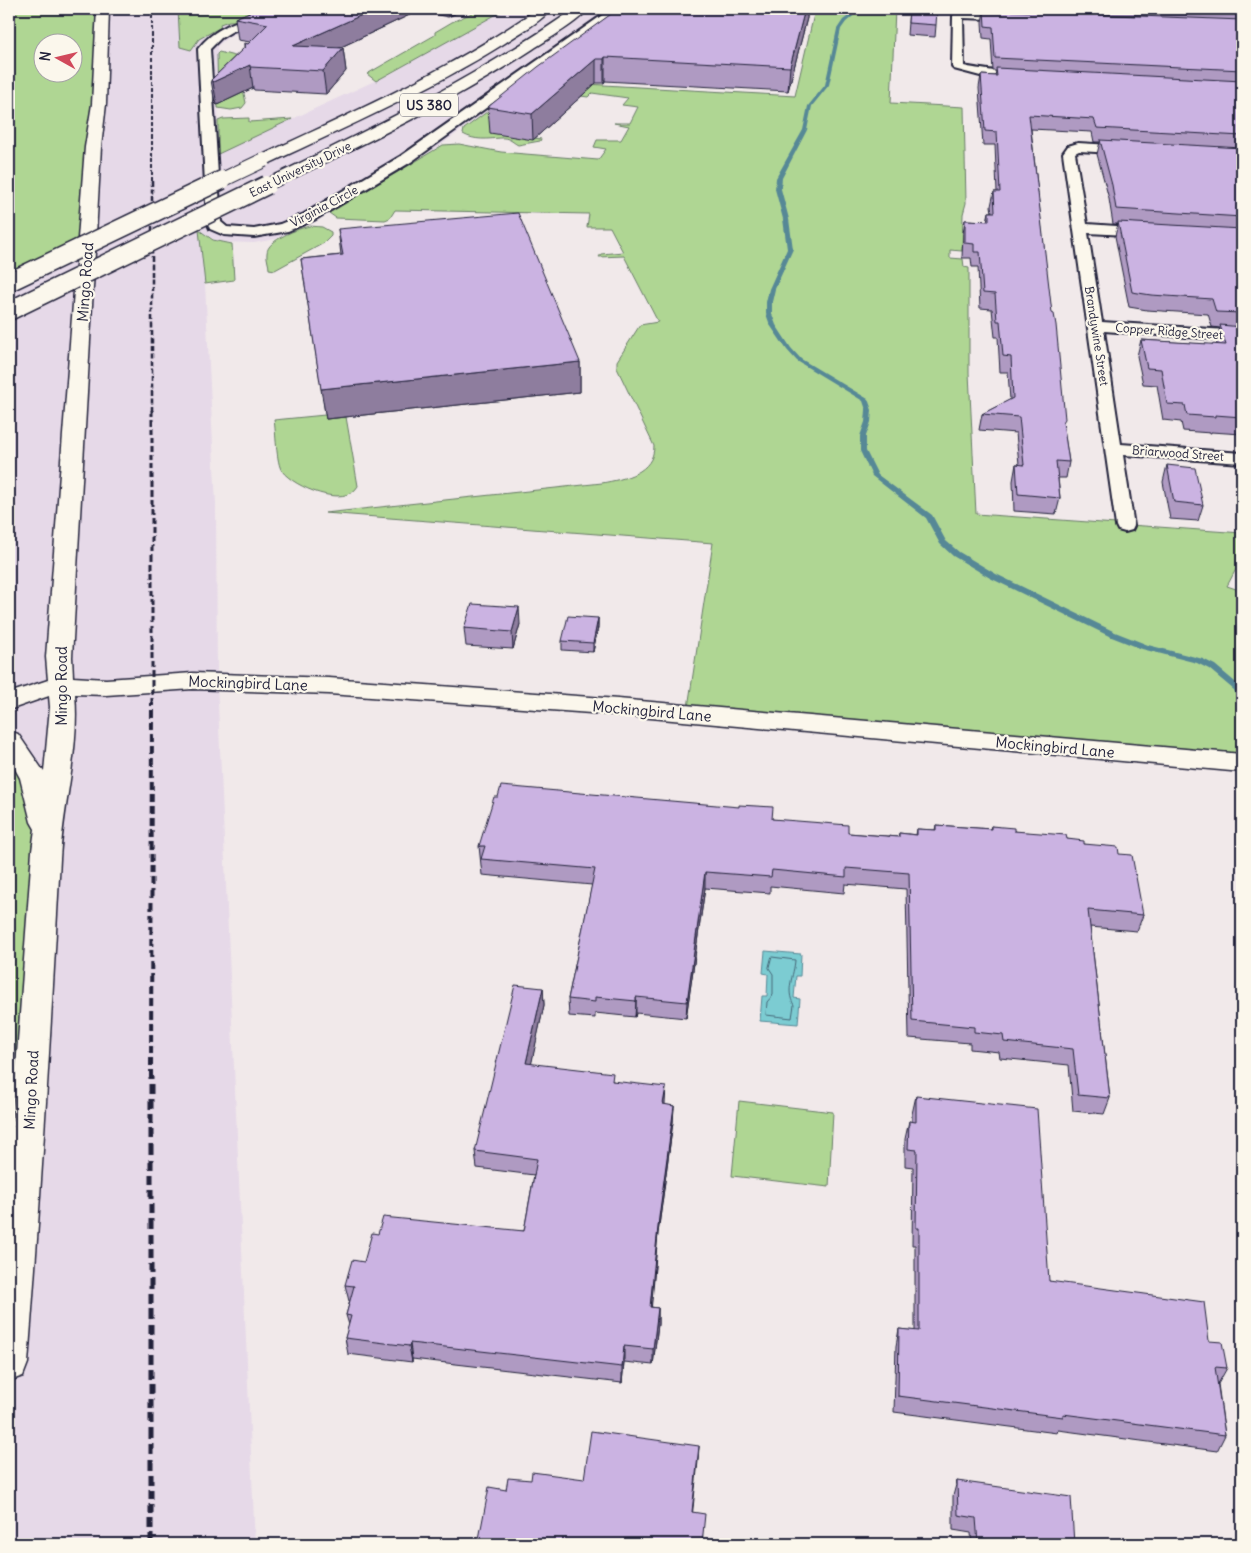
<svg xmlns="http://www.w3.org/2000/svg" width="1251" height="1553" viewBox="0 0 1251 1553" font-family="Delius,sans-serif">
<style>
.built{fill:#e6d9e8}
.green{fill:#afd693;stroke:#687c67;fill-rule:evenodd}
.water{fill:#7bccd2;stroke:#578896}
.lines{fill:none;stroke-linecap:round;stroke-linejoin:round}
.shore{stroke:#466677;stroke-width:1}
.stream{fill:#578896;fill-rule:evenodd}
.minor-casing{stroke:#22223b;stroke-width:4}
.tertiary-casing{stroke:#22223b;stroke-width:3}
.primary-casing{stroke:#22223b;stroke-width:3}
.minor{fill:#fbf7ec;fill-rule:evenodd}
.tertiary{fill:#fbf7ec;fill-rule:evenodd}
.primary{fill:#fbf7ec;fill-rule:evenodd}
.rail-far4{stroke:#22223b;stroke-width:2;stroke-dasharray:4 2;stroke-linecap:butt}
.rail-far3{stroke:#22223b;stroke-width:2.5;stroke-dasharray:5 2.5;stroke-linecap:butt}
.rail-far2{stroke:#22223b;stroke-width:3;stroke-dasharray:6 3;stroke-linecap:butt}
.rail-far1{stroke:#22223b;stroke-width:4;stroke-dasharray:8 4;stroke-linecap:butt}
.rail{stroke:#22223b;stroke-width:5;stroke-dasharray:10 5;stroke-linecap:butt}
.primary-bridge-far1-casing{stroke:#22223b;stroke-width:16;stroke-linecap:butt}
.primary-bridge-casing{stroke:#22223b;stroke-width:21;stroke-linecap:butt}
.primary-bridge-far1{stroke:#fbf7ec;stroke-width:14}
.primary-bridge{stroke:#fbf7ec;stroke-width:18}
.wall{fill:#af9ac2;stroke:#22223b}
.shaded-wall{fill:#8e7d9e;stroke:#22223b}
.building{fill:#cbb3e2;stroke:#22223b}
.labels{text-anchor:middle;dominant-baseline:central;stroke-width:4.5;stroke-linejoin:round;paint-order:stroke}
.far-street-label{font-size:12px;fill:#22223b;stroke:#fbf7ec}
.shield{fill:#fbf7ec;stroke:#636270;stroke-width:1}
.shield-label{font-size:14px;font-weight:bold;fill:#22223b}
.street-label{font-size:15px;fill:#22223b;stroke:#fbf7ec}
</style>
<rect width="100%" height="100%" fill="#f1e9ea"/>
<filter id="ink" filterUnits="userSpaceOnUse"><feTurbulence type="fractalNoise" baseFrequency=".02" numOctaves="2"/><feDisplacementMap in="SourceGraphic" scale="10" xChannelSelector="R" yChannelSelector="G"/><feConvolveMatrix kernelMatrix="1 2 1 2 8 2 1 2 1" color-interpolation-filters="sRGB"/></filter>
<g filter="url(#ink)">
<polygon class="built" points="103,9 178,9 180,47 191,50 199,39 222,27 219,25 229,21 292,9 230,36 217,46 219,153 394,72 426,52 506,9 628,9 438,147 312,223 275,239 254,243 219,242 199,231 205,284 216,505 217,681 255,1544 9,1544 9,1363 28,1142 22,756 9,740 9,282 102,25"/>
<g class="green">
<path d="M9,9H103L87,245L9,282ZM42,42H72V72H42Z"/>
<polygon points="178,9 269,9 238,21 229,21 220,24 221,27 199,39 191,50 180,47"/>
<polygon points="481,9 506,9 376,81 367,74 435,35 435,32 452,22"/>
<path d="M794,9H895L891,103L964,107L966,203L963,214L962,251L950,250V258L963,259L964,267L969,268V373L976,514L1242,533V558L1227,586L1242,591V763L687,714L713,543L325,513L602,483C624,479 654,473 654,446L617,368V361L640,325L658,322L624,256L599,257L601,254L623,252L610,227H587L589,214L395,210L390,218L385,220L336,218L329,213L443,145L459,144L501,152L598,160L606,149L594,147L597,140H621L629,126L614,123H630L638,107L622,105L628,98L592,93L588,97L537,90L535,138L541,139L540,141L518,145C512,142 509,137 500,138C488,139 475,141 463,134L464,129L531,79L551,82L795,96L815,10Z"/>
<polygon points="219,52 250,60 241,80 246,103 242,108 231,110 218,108 217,54"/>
<polygon points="249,118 249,122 292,119 218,154 218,121 223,119"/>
<path d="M310,226L322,227L331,232V236L324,243L275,270L269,269C269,264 266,258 267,253C267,240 299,228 310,226Z"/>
<polygon points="199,230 213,240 232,244 234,280 205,284"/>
<path d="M325,415L326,419L346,417L358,486C345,509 294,487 282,471C276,463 276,431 274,420Z"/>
<polygon points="9,740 22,756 40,796 30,1114 9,1114"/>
<polygon points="739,1101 833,1112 829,1187 732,1176"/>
</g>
<polygon class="water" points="765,951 801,954 800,976 796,976 794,998 800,999 798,1024 760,1021 762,996 767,996 768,974 763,973"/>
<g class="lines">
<path class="shore" d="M772,957L795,960C794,976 785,990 794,1005L792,1018L766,1015L767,1002L773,995V974L769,968Z"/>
<polygon class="stream" points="852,9 856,9 858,12 846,22 841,29 829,85 812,106 807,130 782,178 781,189 789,219 793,249 775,289 772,302 772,314 776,325 791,348 801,359 868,399 872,410 871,422 866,436 866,451 878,475 932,515 946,541 959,552 996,574 1115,632 1148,645 1203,659 1215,665 1241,687 1242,689 1242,702 1239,701 1234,690 1209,669 1197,663 1142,649 1109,636 990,578 953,556 940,544 926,518 872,476 860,451 860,436 865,422 866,410 863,401 797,361 787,350 770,325 766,314 766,302 769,289 787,249 783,219 775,189 776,178 803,130 808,106 825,85 837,29 843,20 854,12"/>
<defs>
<g id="minor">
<path d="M273,9H287L231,32L221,38L210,49L221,222L227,227L254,229L280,224L304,214L401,156L611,9H623L411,162L314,220L288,231L254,237L224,235L210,229L207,222L198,49C216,25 246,18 273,9Z"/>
<path d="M968,11L1019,15L1020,17L1015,20L963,18L964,66C974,69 1019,73 1023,77L1021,79L988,78L954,69L952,67L953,16L954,14Z"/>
<polygon points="1078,143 1128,146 1134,150 1128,154 1079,151 1075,153 1087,224 1146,228 1153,232 1146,236 1088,233 1102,322 1242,331 1242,341 1104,331 1121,444 1242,453 1242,463 1123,455 1134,526 1132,530 1125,532 1118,530 1116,526 1063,153 1068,146"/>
</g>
<path id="tertiary" d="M97,9H109L106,104L101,147L72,657L73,677L106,679L193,673L329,678L618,699L1242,754V772L618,715L329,694L193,689L106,695L75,694C80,749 63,804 60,859C51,1027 41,1195 28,1363L23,1376L9,1381V1163L32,851L35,829L31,822L20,778L9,758V731L18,734L44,772L50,707L49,696L9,710V693L48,680L46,657L85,147L92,104Z"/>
<g id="primary">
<path d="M537,9H551C542,21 518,34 505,43C430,90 349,126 270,163H258L256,160L258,157C354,112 450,70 537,9Z"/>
<path d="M574,9H588C579,22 548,39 533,49C451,103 361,145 273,188H261L259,185L261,182C369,130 476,78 574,9Z"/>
</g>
</defs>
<use href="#minor" class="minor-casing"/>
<use href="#tertiary" class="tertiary-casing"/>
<use href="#primary" class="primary-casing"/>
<use href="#minor" class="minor"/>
<use href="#tertiary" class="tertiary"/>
<use href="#primary" class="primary"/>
<polyline class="rail-far4" points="152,181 152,9"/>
<polyline class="rail-far3" points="152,411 152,180"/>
<polyline class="rail-far2" points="152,704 152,410"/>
<polyline class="rail-far1" points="151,1078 152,703"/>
<polyline class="rail" points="151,1544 151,1077"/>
<defs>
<polyline id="primary-bridge-far1" points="220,181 264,160"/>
<g id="primary-bridge">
<polyline points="9,282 222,180"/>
<polyline points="9,311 267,185"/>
</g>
</defs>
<use href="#primary-bridge-far1" class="primary-bridge-far1-casing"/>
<use href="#primary-bridge" class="primary-bridge-casing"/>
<use href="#primary-bridge-far1" class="primary-bridge-far1"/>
<use href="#primary-bridge" class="primary-bridge"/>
</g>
<g class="wall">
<polygon points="257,9 465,9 448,17 418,11 339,48 343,48 346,71 326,94 254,90 253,88 217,105 215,103 211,80 244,48 244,43 248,44 250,42 238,40 235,18"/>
<polygon points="618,9 807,9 807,18 788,91 605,81 604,83 596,83 533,140 490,133 488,107"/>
<polygon points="909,9 936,25 935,37 907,35"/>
<polygon points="982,9 1242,9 1242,434 1211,432 1211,433 1183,431 1181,422 1163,420 1157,385 1143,384 1137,356 1141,340 1217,345 1216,341 1220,328 1212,327 1208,314 1147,310 1129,307 1115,236 1118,224 1113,224 1109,199 1097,154 1100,142 1094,142 1092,132 1031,129 1063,424 1069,462 1066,478 1058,478 1060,498 1056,514 1014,511 1013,481 1016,464 1019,464 1016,433 979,430 982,414 1010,400 1008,372 1000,372 998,337 995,337 992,309 980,308 978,267 972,267 971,258 962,258 963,234 965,220 987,221 989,212 992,212 991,206 994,192 997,192 995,145 983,145 979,88 981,75 995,76 996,71 993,71 991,39 983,38 982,22 984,11 982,11"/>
<polygon points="338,229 580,362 580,392 326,419 301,259 341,255"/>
<polygon points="1167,465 1203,505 1198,521 1170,519 1163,482"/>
<polygon points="598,618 598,627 593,652 562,650 562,641"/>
<polygon points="520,624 513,649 466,646 464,628"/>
<polygon points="772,819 848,833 898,837 899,833 916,835 917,829 935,830 936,825 990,829 991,826 1014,831 1067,839 1119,854 1143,915 1137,931 1090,927 1110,1098 1104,1114 1073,1111 1069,1065 1000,1058 999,1052 970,1049 970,1043 909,1038 906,889 845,884 844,893 770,886 770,893 705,888 686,1018 636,1013 635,1017 595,1013 595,1018 569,1016 568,999 592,885 482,875 479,846"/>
<polygon points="543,988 544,1005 531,1064 613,1081 665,1105 674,1106 673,1122 658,1233 651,1307 658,1308 658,1324 653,1365 624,1362 622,1383 412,1359 412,1362 348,1354 345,1338 349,1325 346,1315 350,1301 349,1301 345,1285 364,1262 378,1234 524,1231 534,1175 477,1168 475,1151"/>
<polygon points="916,1096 1049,1281 1209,1341 1227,1368 1218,1384 1225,1435 1217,1451 1058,1430 1057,1433 894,1412 896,1346 899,1329 915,1331 915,1245 912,1245 913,1167 905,1166 905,1139 909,1121 912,1122 912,1114"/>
<polygon points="957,1481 1074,1544 1077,1544 972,1544 971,1533 953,1530 953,1496"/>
</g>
<g class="shaded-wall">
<polygon points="375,9 418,9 418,11 296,68 293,46"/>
<polygon points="447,9 465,9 448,17"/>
<polygon points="805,9 807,9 807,18 788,91 790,67"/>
<polygon points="343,48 346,71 326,94 323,71"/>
<polygon points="605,57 605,81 604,83 604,59"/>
<polygon points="596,59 596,83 533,140 532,114"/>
<polygon points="250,65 253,88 217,105 213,82"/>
<polygon points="580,362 580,392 326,419 321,389"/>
<polygon points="519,607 520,624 513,649 512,632"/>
<polygon points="598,618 598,627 593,652 593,643"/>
<polygon points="705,872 705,888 686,1018 687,1002"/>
<polygon points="543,988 544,1005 528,1080 526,1063"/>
<polygon points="636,997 636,1013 635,1017 636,1001"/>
<polygon points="666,1087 665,1104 663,1121 663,1104"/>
<polygon points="674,1106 673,1122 658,1233 650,1323 650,1307 659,1217"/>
<polygon points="658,1308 658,1324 653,1365 653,1349"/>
<polygon points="410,1343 412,1359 412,1362 409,1346"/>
<polygon points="624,1346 624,1362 622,1383 622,1367"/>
<polygon points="699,1446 698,1461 691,1527 692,1512"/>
</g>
<g class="building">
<polygon points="257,9 375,9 293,46 343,48 323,71 250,67 250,65 213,82 211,80 245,47 244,43 248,44 268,24 235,18"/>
<polygon points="618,9 805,9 790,67 605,57 604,59 596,59 532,114 488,107 538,67"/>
<polygon points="909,9 937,9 936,25 908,23"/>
<polygon points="1215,9 1242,9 1242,10"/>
<polygon points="984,10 1242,20 1242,70 995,58 993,27 985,26"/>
<polygon points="996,68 1242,81 1242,136 1097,128 1094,119 1029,115 1052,313 1054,314 1056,325 1065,419 1063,422 1069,462 1056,461 1060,498 1018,494 1016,464 1024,465 1019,417 982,414 1013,398 1011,357 1003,356 1000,321 997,321 995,294 983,293 980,252 974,252 974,244 965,243 965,220 989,221 989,212 995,212 994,192 1000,192 997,132 985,131 981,75 997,76"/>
<polygon points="1100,140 1242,148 1242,217 1116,209 1112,185"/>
<polygon points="518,213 580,362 321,389 301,259 343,255 338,229"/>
<polygon points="1118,222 1242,229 1242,313 1216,312 1212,299 1151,295 1132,292"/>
<polygon points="1220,325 1242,327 1242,417 1215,415 1215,417 1187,415 1185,405 1167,404 1161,369 1147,368 1141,340 1226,345"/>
<polygon points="1167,465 1195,468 1203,505 1174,502"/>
<polygon points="472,604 519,607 512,632 464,628"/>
<polygon points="568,616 598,618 593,643 562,641"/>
<polygon points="501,786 739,807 739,805 773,807 772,819 848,825 848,833 899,837 899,833 917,835 917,829 936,830 936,825 991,829 991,826 1014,828 1014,831 1066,835 1067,839 1084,841 1084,844 1118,847 1119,854 1132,855 1143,915 1088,910 1110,1098 1078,1095 1073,1049 1004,1042 1003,1035 974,1032 974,1027 912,1021 909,873 846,868 846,877 772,870 771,877 705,872 687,1002 636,997 636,1001 595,997 595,1002 568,999 595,869 481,859 485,846 479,846 494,797 498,797"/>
<polygon points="515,985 543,988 526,1063 613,1073 612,1081 666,1087 663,1104 674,1106 659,1217 650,1307 658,1308 653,1349 624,1346 622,1367 410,1343 409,1346 345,1338 351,1316 346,1315 354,1286 345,1285 352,1260 364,1262 372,1233 378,1234 383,1217 524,1231 537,1159 475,1151"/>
<polygon points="916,1096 1037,1109 1049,1281 1204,1302 1209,1341 1222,1342 1227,1368 1215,1367 1225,1435 1063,1414 1063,1417 898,1396 899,1329 919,1331 919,1228 916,1228 917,1150 908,1149 909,1121 916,1122"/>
<polygon points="591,1431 699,1446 692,1512 705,1514 702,1544 478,1544 489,1487 506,1490 508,1478 531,1480 532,1472 584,1479"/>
<polygon points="957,1481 1071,1497 1074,1544 1077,1544 978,1544 976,1518 958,1515"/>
</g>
</g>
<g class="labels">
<g class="far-street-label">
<text transform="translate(300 169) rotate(-26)">East University Drive</text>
<text transform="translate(324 206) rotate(-28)">Virginia Circle</text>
<text transform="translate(1169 331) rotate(4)">Copper Ridge Street</text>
<text transform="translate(1097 336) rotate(81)">Brandywine Street</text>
<text transform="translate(1178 453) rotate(4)">Briarwood Street</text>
</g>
<rect class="shield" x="400" y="93.5" width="58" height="23" rx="4"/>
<g class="shield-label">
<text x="429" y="105">US 380</text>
</g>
<g class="street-label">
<text transform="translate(85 282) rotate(-86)">Mingo Road</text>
<text transform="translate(248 683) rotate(2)">Mockingbird Lane</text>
<text transform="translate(61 686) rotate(-90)">Mingo Road</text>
<text transform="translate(652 711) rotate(5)">Mockingbird Lane</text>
<text transform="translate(1055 747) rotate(5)">Mockingbird Lane</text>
<text transform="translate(31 1090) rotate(-87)">Mingo Road</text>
</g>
</g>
<rect width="1251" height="1553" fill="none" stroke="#fbf7ec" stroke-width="30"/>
<rect x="15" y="15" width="1221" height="1523" fill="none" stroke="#22223b" stroke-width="2" filter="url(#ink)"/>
<g transform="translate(58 58) rotate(278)"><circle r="24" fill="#fbf7ec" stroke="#a4a2a5"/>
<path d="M0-4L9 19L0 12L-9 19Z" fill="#d1495b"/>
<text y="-8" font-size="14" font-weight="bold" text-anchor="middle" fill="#22223b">N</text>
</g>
</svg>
